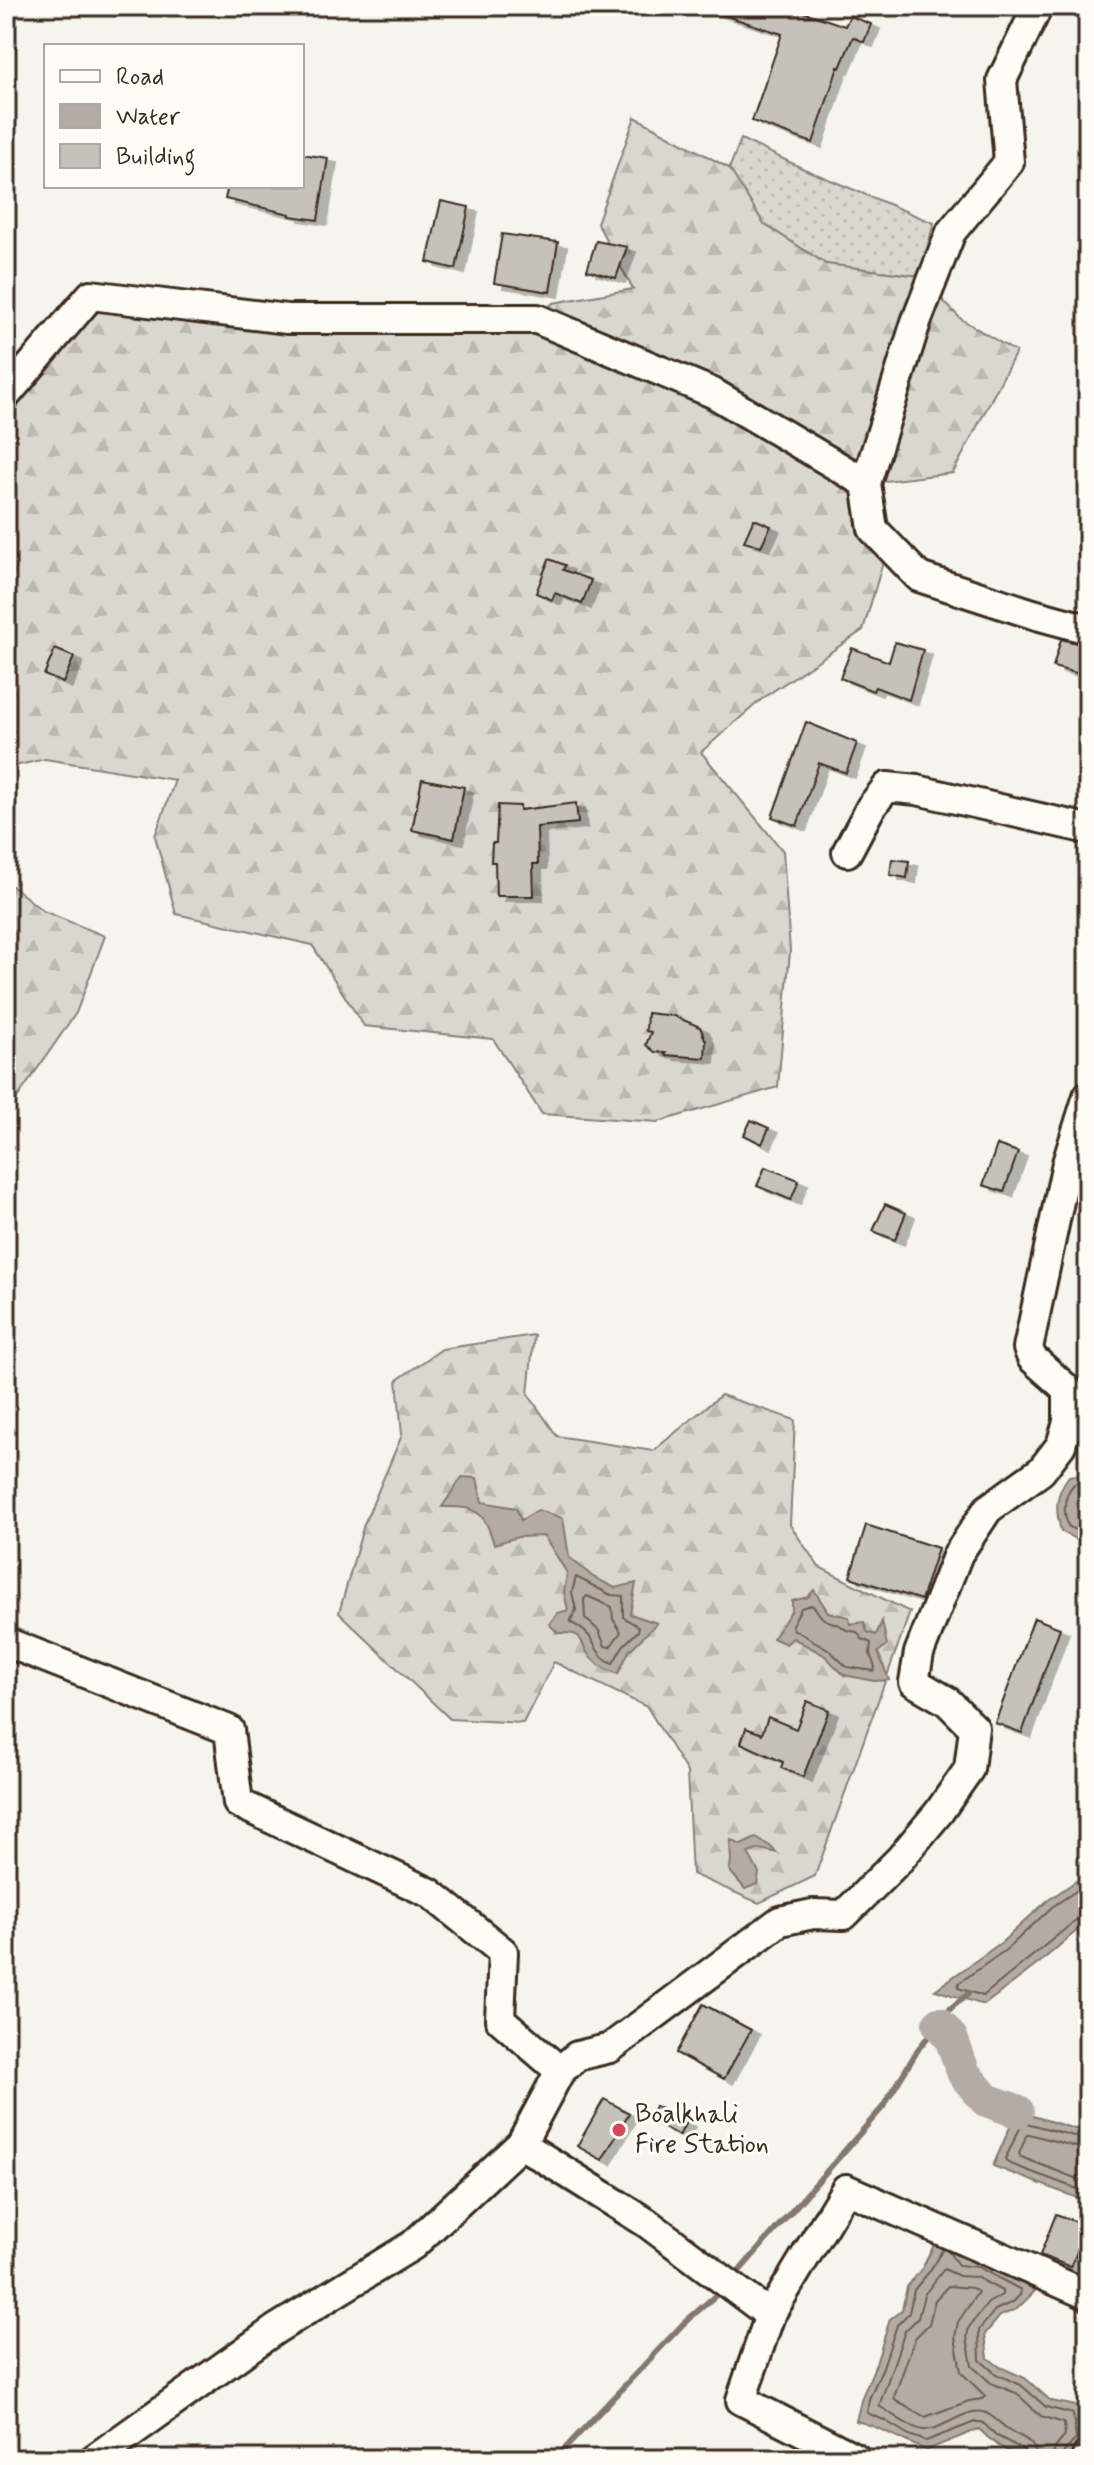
<svg xmlns="http://www.w3.org/2000/svg" width="1094" height="2465" viewBox="0 0 1094 2465" font-family="Mynerve,sans-serif">
<style>
.grass{fill:url(#grass-dots);stroke:#8a8077;stroke-width:2}
.forest{fill:url(#forest-firs);stroke:#8a8077;stroke-width:2}
.water{fill:#b4aca4;stroke:#84786e;stroke-width:2}
.lines{fill:none;stroke-linecap:round;stroke-linejoin:round}
.shore{stroke:#6b5e54;stroke-width:2}
.stream{stroke:#84786e;stroke-width:6}
.river{stroke:#b4aca4;stroke-width:34}
.building{fill:#c7c1bb;stroke:#3b2a1e;stroke-width:2;filter:url(#shadow)}
.minor-casing{stroke:#3b2a1e;stroke-width:34}
.minor{stroke:#fdfcf7;stroke-width:28}
.poi-dot{fill:#d1495b;stroke:#fdfcf7;stroke-width:3}
.labels{text-anchor:middle;dominant-baseline:central;stroke-width:6;stroke-linejoin:round;paint-order:stroke}
.poi-label{font-size:26px;fill:#3b2a1e;stroke:#fdfcf7;text-anchor:start}
</style>
<defs>
<pattern id="grass-dots" width="8" height="8" patternUnits="userSpaceOnUse" patternTransform="scale(2)"><rect width="8" height="8" fill="#dad6d0"/><path d="M2 2h.1M6 6h.1" fill="none" stroke="#bcb8b2" stroke-width="1.8" stroke-linecap="round"/></pattern>
<pattern id="forest-firs" width="22" height="20" patternUnits="userSpaceOnUse" patternTransform="scale(2)"><rect width="22" height="20" fill="#dad6d0"/><path d="M5 1l3.5 6h-7zM16 11l3.5 6h-7z" fill="#bcb8b2"/></pattern>
<filter id="shadow"><feDropShadow dx="9" dy="5" stdDeviation="0" flood-color="#0004"/></filter>
</defs>
<rect width="100%" height="100%" fill="#f5f4ee"/>
<filter id="ink" filterUnits="userSpaceOnUse"><feTurbulence type="fractalNoise" baseFrequency=".0125" numOctaves="2"/><feDisplacementMap in="SourceGraphic" scale="16" xChannelSelector="R" yChannelSelector="G"/><feConvolveMatrix kernelMatrix="1 2 1 2 8 2 1 2 1" color-interpolation-filters="sRGB"/></filter>
<g filter="url(#ink)">
<polygon class="grass" points="741,139 804,169 934,223 919,276 826,264 764,224 729,169"/>
<g class="forest">
<polygon points="635,117 729,168 764,224 826,264 919,276 961,319 1016,352 953,473 867,483 888,545 863,630 763,698 701,752 783,851 790,951 778,1087 658,1122 542,1114 493,1039 364,1026 312,945 176,914 155,836 175,780 45,759 6,768 6,395 91,295 537,319 553,303 633,289 597,223"/>
<polygon points="6,881 43,911 105,936 76,1013 6,1114"/>
<polygon points="534,1335 528,1394 557,1436 653,1451 721,1395 795,1420 790,1525 819,1567 910,1612 815,1876 759,1903 692,1874 687,1772 647,1707 554,1662 523,1723 450,1719 339,1613 364,1524 402,1435 397,1380 442,1349"/>
</g>
<g class="water">
<path d="M1088,1474V1546L1061,1531C1055,1509 1055,1494 1069,1476Z"/>
<path d="M462,1477L477,1478L482,1502L516,1508L521,1520L538,1510L563,1518L569,1557L593,1577L615,1588L636,1583L630,1614L657,1623L629,1651L618,1674C607,1670 598,1666 590,1657C577,1640 587,1632 558,1633L549,1624L558,1613L568,1610L564,1592L567,1573L544,1536L518,1537L494,1544C484,1511 477,1506 442,1507Z"/>
<polygon points="814,1590 828,1612 849,1617 850,1624 864,1622 867,1632 876,1635 882,1621 887,1645 878,1652 889,1680 874,1681 844,1675 824,1655 793,1638 786,1644 773,1638 792,1610 792,1601 808,1597"/>
<path d="M756,1838L770,1846L777,1853L760,1849L748,1853L759,1873L757,1884L745,1889L729,1870C734,1859 728,1851 731,1840L741,1845Z"/>
<polygon points="1088,1873 1088,1921 1039,1963 984,2005 935,1990 1002,1942 1047,1901"/>
<polygon points="1017,2111 1088,2133 1088,2202 993,2166"/>
<path d="M939,2235L950,2240L962,2258C990,2258 1014,2275 1035,2291L1017,2309L1000,2316L985,2334L988,2358L1000,2367L1025,2378L1051,2401L1082,2407L1084,2443L1067,2459C1028,2459 1008,2459 979,2429L927,2450C902,2441 882,2427 856,2421L862,2397L876,2364L890,2319L902,2310L907,2287L923,2267Z"/>
</g>
<g class="lines">
<g class="shore">
<path d="M1088,1482L1074,1484C1063,1496 1063,1511 1068,1526L1088,1537"/>
<path d="M576,1577L611,1595L623,1596V1617L639,1627L638,1631L623,1646L613,1663C600,1659 598,1650 591,1639C587,1631 577,1626 570,1622L576,1610L572,1592Z"/>
<polygon points="587,1596 612,1607 613,1619 621,1632 610,1647 605,1646 599,1631 585,1618 584,1599"/>
<path d="M811,1605C817,1608 818,1615 824,1619C832,1624 839,1622 846,1630L857,1632L862,1639L871,1643L870,1654L875,1667L874,1671L847,1667L828,1649L793,1629L792,1625L801,1608Z"/>
<polyline points="1088,1883 1052,1907 1007,1949 959,1983 958,1988 983,1996 1080,1917 1088,1916"/>
<polyline points="1088,2140 1023,2122 1005,2159 1008,2163 1088,2193"/>
<polyline points="1088,2150 1029,2134 1026,2136 1019,2154 1021,2157 1088,2183"/>
<polyline points="943,2249 929,2272 914,2290 909,2313 897,2325 883,2367 869,2399 867,2413 884,2420 909,2435 926,2441 975,2422 982,2422 997,2436 1024,2450 1027,2459"/>
<polyline points="948,2251 958,2265 978,2267 1021,2290 1020,2295 1013,2302 995,2310 979,2330 980,2360 996,2374 1021,2385 1046,2407 1073,2414 1076,2439 1064,2452 1062,2459"/>
<polygon points="948,2286 972,2288 978,2292 958,2322 955,2337 961,2372 985,2396 982,2399 969,2401 925,2417 896,2401 894,2397 915,2338 929,2324 935,2300"/>
<path d="M1037,2459C1036,2444 1027,2439 1014,2433C1002,2427 993,2414 983,2412C964,2408 940,2432 923,2430C909,2428 891,2413 879,2406L905,2331L918,2318L924,2295L944,2269L959,2276L976,2277L1002,2291V2295L988,2303L969,2327L967,2337L972,2366L991,2383L1016,2393L1041,2416L1064,2423L1065,2436L1055,2448L1052,2459"/>
</g>
<g class="stream">
<polyline points="734,2277 883,2107 919,2048 951,2008 968,1994"/>
<polyline points="555,2459 684,2323 724,2288"/>
</g>
<polyline class="river" points="939,2024 951,2038 964,2074 986,2100 1017,2111"/>
</g>
<g class="building">
<polygon points="706,6 786,6 845,26 850,16 871,24 864,42 853,37 840,68 838,67 813,143 752,121 782,34 705,9"/>
<polygon points="302,154 328,158 318,220 290,216 290,214 225,199 228,186 302,186"/>
<polygon points="441,201 469,207 456,269 427,262"/>
<polygon points="502,234 558,242 550,292 494,283"/>
<polygon points="596,241 627,247 616,278 587,270"/>
<polygon points="754,519 771,526 761,546 744,541"/>
<polygon points="549,559 565,565 563,570 591,580 582,604 555,593 552,600 536,593"/>
<polygon points="1061,639 1088,646 1088,659 1084,675 1053,667"/>
<polygon points="895,642 923,650 909,700 875,687 873,691 840,678 852,648 889,662"/>
<polygon points="55,649 74,657 63,683 44,675"/>
<polygon points="806,722 857,743 846,773 819,763 797,826 772,817"/>
<polygon points="422,779 464,787 454,839 412,830"/>
<polygon points="576,803 578,823 537,827 538,864 533,864 534,896 496,896 495,862 491,862 492,843 496,843 498,805 520,806 520,810"/>
<polygon points="892,859 909,861 907,878 890,875"/>
<polygon points="647,1013 674,1016 700,1027 706,1041 705,1058 665,1055 666,1053 655,1052 646,1045 651,1032 646,1031"/>
<polygon points="751,1120 769,1128 762,1144 744,1135"/>
<polygon points="997,1145 1018,1152 1004,1192 983,1185"/>
<polygon points="765,1167 799,1180 791,1200 757,1186"/>
<polygon points="885,1204 906,1213 895,1240 873,1231"/>
<polygon points="866,1525 938,1548 921,1600 850,1577"/>
<polygon points="1034,1618 1060,1628 1022,1733 995,1723"/>
<polygon points="807,1701 829,1710 803,1777 781,1768 783,1762 741,1743 746,1728 762,1734 768,1717 796,1729"/>
<polygon points="703,2004 751,2030 724,2079 676,2053"/>
<polygon points="604,2099 629,2113 602,2160 577,2146"/>
<polygon points="655,2106 686,2122 679,2136 648,2119"/>
<polygon points="1056,2214 1087,2226 1071,2267 1040,2255"/>
</g>
<g class="lines">
<defs>
<g id="minor">
<polyline points="6,395 91,295 287,319 537,319 713,393 866,483 873,529 919,577 1033,614 1088,629"/>
<polyline points="866,483 916,322 951,232 1009,162 1002,80 1038,6"/>
<polyline points="847,852 871,807 887,787 917,790 1088,829"/>
<polyline points="6,1642 229,1730 238,1803 430,1893 503,1952 500,2019 560,2071 521,2144 413,2245 276,2329 94,2459"/>
<polyline points="560,2071 577,2056 610,2048 780,1921 813,1914 844,1915 900,1859 939,1812 969,1769 974,1728 947,1701 914,1682 919,1653 958,1554 988,1509 1041,1471 1061,1445 1068,1422 1068,1390 1032,1358 1028,1348 1067,1163 1088,1096"/>
<polyline points="521,2144 647,2223 770,2315"/>
<polyline points="857,2459 741,2400 770,2315 846,2189 1088,2295"/>
<polyline points="1086,2459 1088,2455"/>
</g>
</defs>
<use href="#minor" class="minor-casing"/>
<use href="#minor" class="minor"/>
</g>
</g>
<circle class="poi-dot" cx="619" cy="2130" r="8"/>
<g class="labels">
<g class="poi-label">
<text x="635" y="2115">Boalkhali<tspan x="635" dy="30">Fire Station</tspan></text>
</g>
</g>
<rect width="1094" height="2465" fill="none" stroke="#fdfcf7" stroke-width="32"/>
<rect x="16" y="16" width="1062" height="2433" fill="none" stroke="#3b2a1e" stroke-width="3" filter="url(#ink)"/>
<rect x="44" y="44" width="260" height="144" fill="#fdfcf7" stroke="#afa8a0" stroke-width="2"/>
<rect x="60" y="70" width="40" height="12" fill="#fdfcf7" stroke="#afa8a0" stroke-width="2"/>
<text x="116" y="84" font-size="24" fill="#3b2a1e">Road</text>
<rect x="60" y="104" width="40" height="24" fill="#b4aca4" stroke="#afa8a0" stroke-width="2"/>
<text x="116" y="124" font-size="24" fill="#3b2a1e">Water</text>
<rect x="60" y="144" width="40" height="24" fill="#c7c1bb" stroke="#afa8a0" stroke-width="2"/>
<text x="116" y="164" font-size="24" fill="#3b2a1e">Building</text>
</svg>
